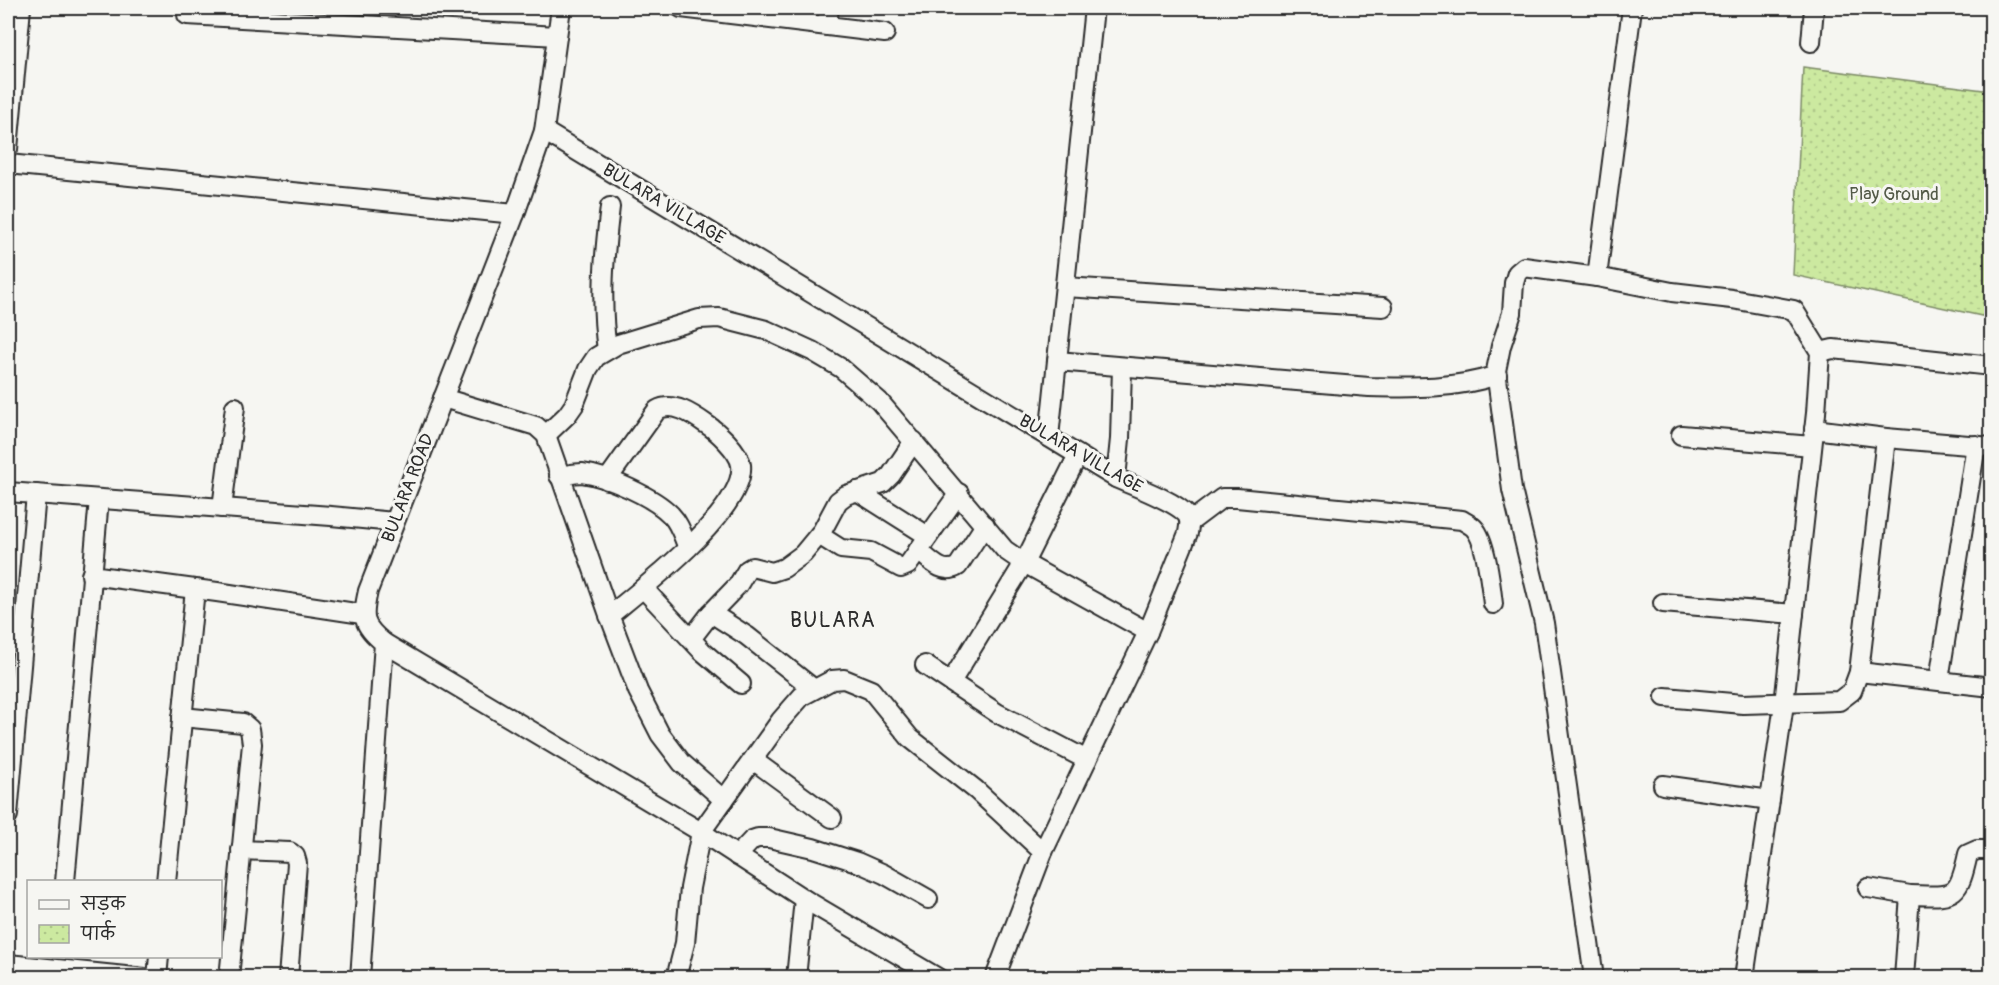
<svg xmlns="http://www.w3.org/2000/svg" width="1999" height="985" viewBox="0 0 1999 985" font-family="Pangolin,'Playpen Sans Deva',sans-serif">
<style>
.park{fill:url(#park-dots);stroke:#7c8a66;stroke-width:1.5}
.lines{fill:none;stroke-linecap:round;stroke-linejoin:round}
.minor-casing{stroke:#2b2b2b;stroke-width:22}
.minor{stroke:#f6f6f2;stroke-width:18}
.labels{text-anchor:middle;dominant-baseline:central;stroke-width:6;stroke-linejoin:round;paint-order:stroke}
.park-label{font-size:18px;fill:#535a48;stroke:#f6f6f2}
.street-label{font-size:18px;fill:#2b2b2b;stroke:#f6f6f2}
.quarter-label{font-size:21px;letter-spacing:1.5px;fill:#2b2b2b;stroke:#f6f6f2}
</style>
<defs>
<pattern id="park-dots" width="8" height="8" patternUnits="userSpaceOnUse" patternTransform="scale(1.5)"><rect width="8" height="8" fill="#cce9a0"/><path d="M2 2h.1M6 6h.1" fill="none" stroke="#afc88a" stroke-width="1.8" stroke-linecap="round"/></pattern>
</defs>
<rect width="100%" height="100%" fill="#f6f6f2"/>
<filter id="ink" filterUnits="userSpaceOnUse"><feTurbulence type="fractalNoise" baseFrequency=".0167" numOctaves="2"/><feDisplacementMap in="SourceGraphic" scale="12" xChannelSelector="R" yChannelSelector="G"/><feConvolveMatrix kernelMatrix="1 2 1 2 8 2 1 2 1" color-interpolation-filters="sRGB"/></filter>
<g filter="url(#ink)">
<polygon class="park" points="1803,67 1991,91 1991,318 1793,275"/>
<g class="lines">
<defs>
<g id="minor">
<polyline points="681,8 885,33"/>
<polyline points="187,15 557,36"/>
<polyline points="827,26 829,8"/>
<polyline points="1811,42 1814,8"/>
<path d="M544,131L1116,478C1133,486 1175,501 1186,514C1191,520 1189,526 1188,533L1148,632L1043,852L995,978"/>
<polyline points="8,149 21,8"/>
<polyline points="8,164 515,214"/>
<polyline points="1597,277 1632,8"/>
<polyline points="1065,287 1383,307"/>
<path d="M607,350C600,301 604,256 610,207"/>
<polyline points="1820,352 1833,349 1992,366"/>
<path d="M1057,361L1369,387C1413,388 1456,389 1497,375"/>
<polyline points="443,398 536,426 546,435 608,612 638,691 660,734 682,763 724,800"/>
<polyline points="1814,429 1886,438 1992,447"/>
<polyline points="546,435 567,415 574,405 588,369 596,357 618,344 699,319 719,318 766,330 812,351 841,368 879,401 1005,550 1024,563 1148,632"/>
<polyline points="1681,435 1812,446"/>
<polyline points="1049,437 1094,8"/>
<path d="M559,476C567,475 574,473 582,473C607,476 654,497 671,515C680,524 683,537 688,548"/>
<polyline points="1116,478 1120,439 1122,367"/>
<path d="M607,480L657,410C673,401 692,414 706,424C717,431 739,451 741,465C746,509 642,589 609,616"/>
<polyline points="857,491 928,536"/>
<polyline points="8,492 331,516 394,522"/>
<polyline points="222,508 235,407"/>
<path d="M1190,522L1222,498H1237L1462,520C1465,522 1471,525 1474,528C1486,540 1491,587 1493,604"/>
<polyline points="819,535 841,549 871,552 901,568 908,565 959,493"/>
<path d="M918,550C930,560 943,576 958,566L985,525"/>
<polyline points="91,575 217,592 362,614"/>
<polyline points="643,588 702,651 741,684"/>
<polyline points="1663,603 1794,614"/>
<polyline points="711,613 747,636 814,689"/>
<polyline points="691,639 711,613 738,585 747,570 752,567 772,572 784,568 803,554 822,531 838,501 846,495 883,483 891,475 914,441"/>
<polyline points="384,643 701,832 804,899 938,978"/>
<polyline points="925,665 997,713 1087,760"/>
<polyline points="1859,672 1992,687"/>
<polyline points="1939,680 1976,445"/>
<polyline points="951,682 1024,563 1078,455"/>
<polyline points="1665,697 1743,704 1839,701 1852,691 1859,672 1886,438"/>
<polyline points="182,717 243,723 250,729 252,744 229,978"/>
<polyline points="753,760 832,818"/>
<polyline points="1663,785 1770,800"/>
<polyline points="8,815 36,494"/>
<polyline points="241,850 290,852 295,856 297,863 288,978"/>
<polyline points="737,856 752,840 758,838 769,838 813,848 857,862 884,874 928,899"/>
<polyline points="65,882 99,499"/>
<polyline points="166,882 195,589"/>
<polyline points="1868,888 1910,895"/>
<polyline points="8,964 145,978"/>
<polyline points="157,978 159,956"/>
<path d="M360,978L384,643C362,625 362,618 368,591L515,214L544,131L561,8"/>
<polyline points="676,978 685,943 690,888 701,832 781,720 802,696 832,680 844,679 871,690 910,738 976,790 1043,852"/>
<polyline points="796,978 804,899"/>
<polyline points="1594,978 1544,623 1512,490 1496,371 1501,346 1512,313 1514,283 1517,273 1524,267 1597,277 1672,292 1732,299 1794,310 1820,352 1816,413 1784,704 1744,978"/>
<path d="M1904,978L1910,895C1954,896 1958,900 1968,854L1977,850H1992"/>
</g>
</defs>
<use href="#minor" class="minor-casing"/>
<use href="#minor" class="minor"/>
</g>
</g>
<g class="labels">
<g class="park-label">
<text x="1894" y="194">Play Ground</text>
</g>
<g class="street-label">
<text transform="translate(664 204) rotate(31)">BULARA VILLAGE</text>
<text transform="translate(1081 454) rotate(30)">BULARA VILLAGE</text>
<text transform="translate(408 488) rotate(-69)">BULARA ROAD</text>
</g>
<g class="quarter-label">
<text x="833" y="620">BULARA</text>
</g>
</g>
<rect width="1999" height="985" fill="none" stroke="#f6f6f2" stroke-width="30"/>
<rect x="15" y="15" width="1969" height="955" fill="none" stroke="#2b2b2b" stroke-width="2" filter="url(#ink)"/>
<rect x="27" y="880" width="195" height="78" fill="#f6f6f2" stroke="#a5a5a2" stroke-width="1.5"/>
<rect x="39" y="900" width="30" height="9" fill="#f6f6f2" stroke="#a5a5a2" stroke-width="1.5"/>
<text x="81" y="910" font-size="18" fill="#2b2b2b">सड़क</text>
<rect x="39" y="925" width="30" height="18" fill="url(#park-dots)" stroke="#a5a5a2" stroke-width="1.5"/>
<text x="81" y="940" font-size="18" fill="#2b2b2b">पार्क</text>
</svg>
